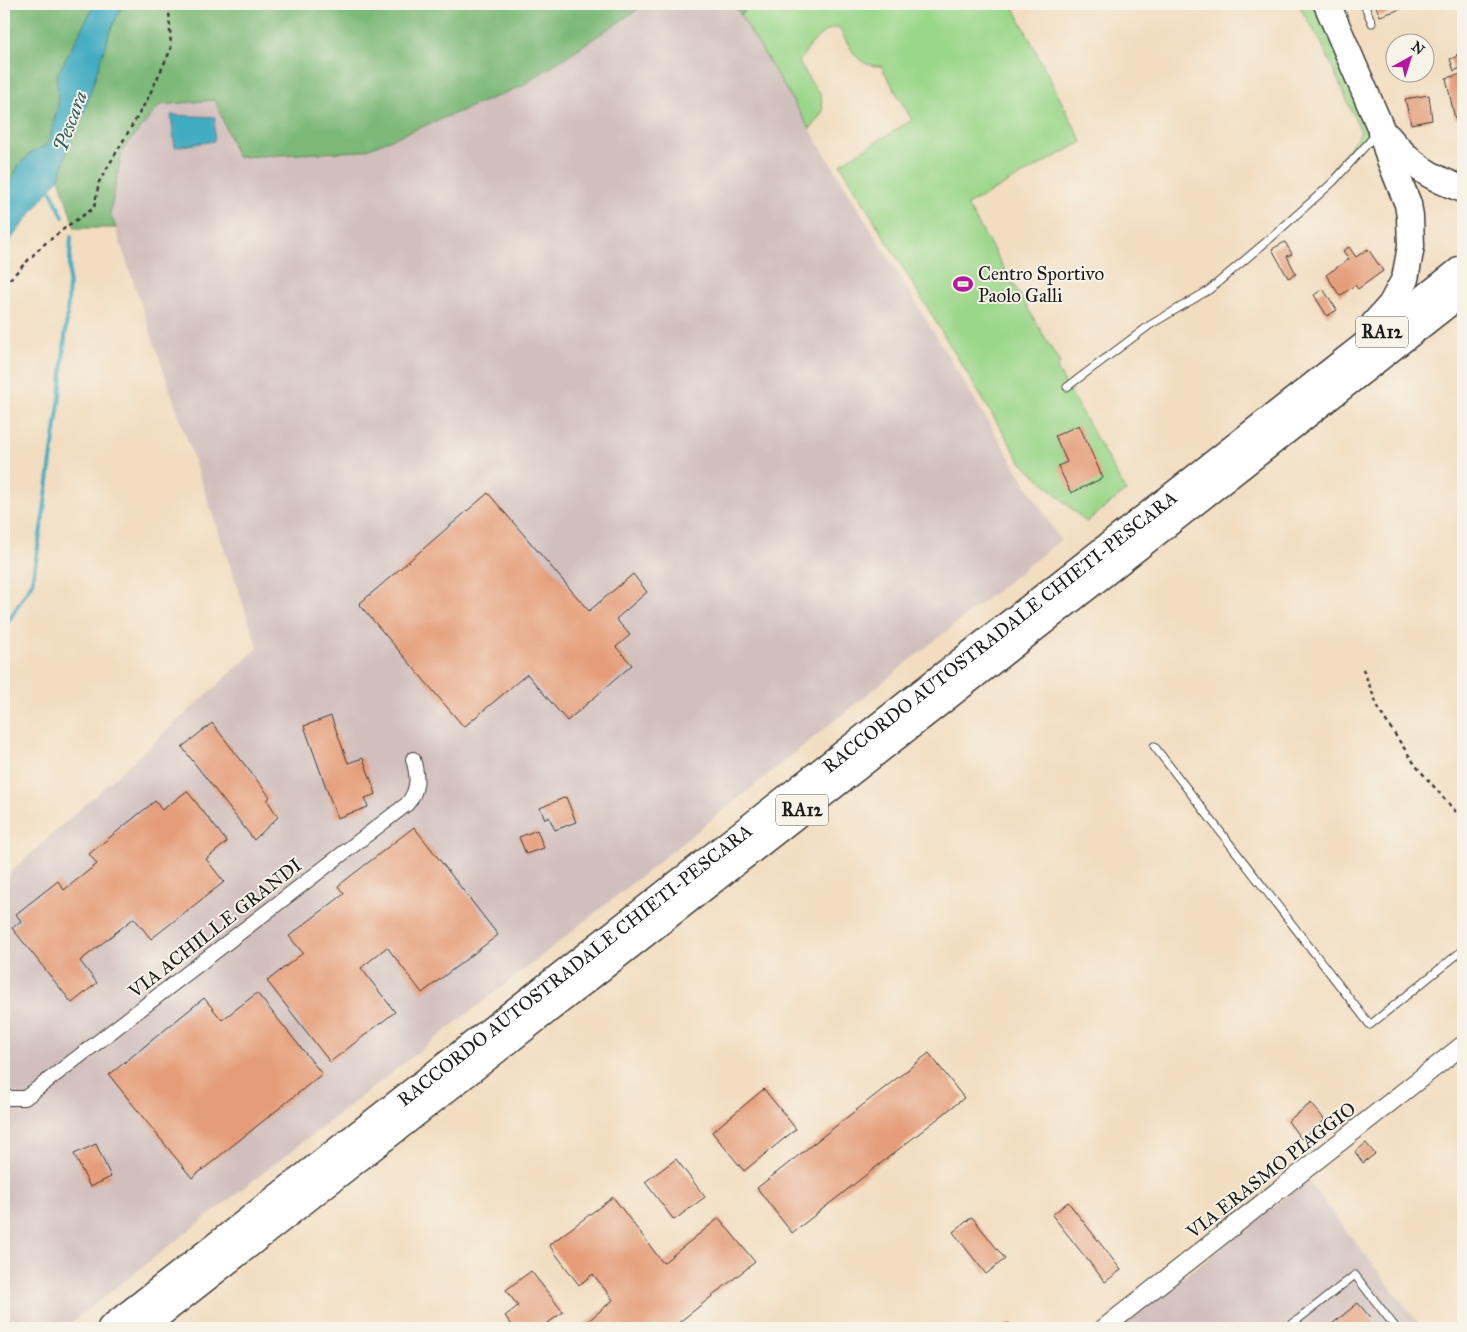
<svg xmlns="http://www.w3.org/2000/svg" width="1467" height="1332" viewBox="0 0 1467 1332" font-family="'IM FELL Great Primer',serif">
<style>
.industrial{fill:#d1bfbd}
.green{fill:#9bd78b;stroke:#5c7a54}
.forest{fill:#7cb877;stroke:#4c6a4a}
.water{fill:#41acc1;stroke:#2e646e}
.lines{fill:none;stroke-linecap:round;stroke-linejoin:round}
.stream{stroke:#41acc1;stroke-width:4}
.building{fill:#e59d79}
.service-casing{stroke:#3c3935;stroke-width:9}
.minor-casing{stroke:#3c3935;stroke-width:16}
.tertiary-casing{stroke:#3c3935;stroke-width:20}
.motorway-casing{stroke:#3c3935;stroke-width:29}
.path{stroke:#3c3935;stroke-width:2.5;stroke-dasharray:4 4;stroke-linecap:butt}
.service{stroke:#fff;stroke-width:7}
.minor{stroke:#fff;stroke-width:14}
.tertiary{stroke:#fff;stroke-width:18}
.motorway{stroke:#fff;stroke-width:26}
.labels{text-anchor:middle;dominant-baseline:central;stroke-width:4;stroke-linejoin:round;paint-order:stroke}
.shield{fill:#f7f3e8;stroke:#5e5c59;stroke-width:1}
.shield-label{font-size:18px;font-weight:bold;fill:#1c1c1c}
.poi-label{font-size:19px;fill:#1c1c1c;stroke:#f7f3e8;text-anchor:start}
.street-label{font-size:19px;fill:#1c1c1c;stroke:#f7f3e8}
.water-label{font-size:20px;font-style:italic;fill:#2d5d66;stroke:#f7f3e8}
</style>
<rect width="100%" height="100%" fill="#f7f3e8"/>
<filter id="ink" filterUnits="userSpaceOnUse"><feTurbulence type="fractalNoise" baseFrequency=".02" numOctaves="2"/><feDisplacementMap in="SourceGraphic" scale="10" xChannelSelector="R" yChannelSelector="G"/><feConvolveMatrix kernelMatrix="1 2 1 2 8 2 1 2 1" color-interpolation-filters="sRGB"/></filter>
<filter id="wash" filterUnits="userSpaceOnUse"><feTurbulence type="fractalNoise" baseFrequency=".0096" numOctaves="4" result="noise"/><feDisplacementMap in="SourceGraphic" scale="20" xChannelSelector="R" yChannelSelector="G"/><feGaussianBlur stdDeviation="1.12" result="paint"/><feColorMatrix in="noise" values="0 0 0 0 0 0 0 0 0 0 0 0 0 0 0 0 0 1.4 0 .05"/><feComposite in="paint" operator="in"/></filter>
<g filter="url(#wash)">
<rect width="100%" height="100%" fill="#f2ddc0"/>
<g class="industrial">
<polygon points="646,4 734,4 1060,540 534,962 64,1328 4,1328 4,878 258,648 110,213 122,151 160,105 215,100 520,87"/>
<polygon points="1307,1180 1422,1328 1119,1328"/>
</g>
<g class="green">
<path d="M755,4H1012L1082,142L967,205L1060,363L1057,369L1126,491L1086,522L1021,462L840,164L912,120L881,66C855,67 851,46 838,27C821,29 808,47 799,62L810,81L821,95L823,111L810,129L740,14Z"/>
<polygon points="1298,4 1318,4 1374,128 1325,179 1361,132 1322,44"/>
</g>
<g class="forest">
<polygon points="4,4 95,4 57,75 58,106 48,144 29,154 18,166 4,196"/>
<polygon points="123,4 646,4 520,87 362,151 237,157 215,100 160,105 122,151 110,213 116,228 75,228 59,178 74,130 84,112 110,31"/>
<polygon points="734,4 755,4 740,14"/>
</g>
<g class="water">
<polygon points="95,4 123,4 110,31 84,112 74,130 59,178 4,248 4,196 18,166 29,154 48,144 58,106 57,75"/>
<polygon points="171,115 215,117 214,141 175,147"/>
</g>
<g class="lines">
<g class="stream">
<polyline points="50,189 63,217"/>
<polyline points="4,628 32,583 43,517 60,396 68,303 71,236"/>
</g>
</g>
<g id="blocks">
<g class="building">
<polygon points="1375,4 1416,4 1380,16"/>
<polygon points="1463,53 1463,67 1454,71 1450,59 1456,57 1457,54"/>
<polygon points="1462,74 1463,117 1455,119 1446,78"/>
<polygon points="1429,95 1432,120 1411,124 1405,99"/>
<polygon points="1285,242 1292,254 1287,256 1296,274 1288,278 1272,249"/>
<polygon points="1349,247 1356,257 1368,249 1383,271 1358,289 1355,285 1340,296 1326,275 1349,259 1343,251"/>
<polygon points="1323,289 1337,310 1327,316 1314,295"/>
<polygon points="1079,425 1103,478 1071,493 1058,466 1067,462 1055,436"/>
<polygon points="488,493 589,611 633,574 647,592 616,619 630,635 616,647 632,665 567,721 527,674 464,727 359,604"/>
<polygon points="331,716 348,763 363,758 376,794 365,798 368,807 337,818 304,726"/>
<polygon points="212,723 270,797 267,800 278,817 254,840 182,747"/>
<polygon points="187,791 227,842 206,859 224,882 151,939 134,918 80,961 97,983 72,1003 12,928 21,921 16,914 58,881 64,890 97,864 89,854 155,801 162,810"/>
<polygon points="566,797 576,822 555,830 549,817 545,819 540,808"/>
<polygon points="414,827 498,935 422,993 387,947 361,968 395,1012 330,1062 267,981 303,953 289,936 344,894 338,886"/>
<polygon points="537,830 544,848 526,854 519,837"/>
<polygon points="257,993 322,1074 192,1178 109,1075 204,998 222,1020"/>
<polygon points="929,1053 964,1098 792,1233 757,1188"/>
<polygon points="764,1089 796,1129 744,1171 712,1132"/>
<polygon points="1311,1103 1325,1120 1301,1139 1288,1121"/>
<polygon points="1366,1143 1375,1154 1363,1163 1355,1152"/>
<polygon points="96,1144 111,1177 90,1187 74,1154"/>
<polygon points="676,1159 705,1197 674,1220 645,1182"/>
<polygon points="613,1197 663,1263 719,1218 755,1262 672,1328 580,1328 613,1300 593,1274 579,1285 549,1245"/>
<polygon points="1068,1202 1121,1270 1105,1282 1052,1215"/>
<polygon points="972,1217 1005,1259 986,1274 953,1232"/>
<polygon points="531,1271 563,1312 541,1328 514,1328 505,1316 518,1306 506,1290"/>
<polygon points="1358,1303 1379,1328 1327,1328"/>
<polygon points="1009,1323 1014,1328 1002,1328"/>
</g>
</g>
</g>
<g filter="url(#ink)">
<use href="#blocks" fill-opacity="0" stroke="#3c3935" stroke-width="1"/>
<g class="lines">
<defs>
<g id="service">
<polyline points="1364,4 1372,23"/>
<polyline points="1067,387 1150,325 1209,290 1273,236 1333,182 1377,133"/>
<polyline points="1154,746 1370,1025 1463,950"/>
<polyline points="1287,1328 1355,1275 1396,1328"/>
</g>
<path id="minor" d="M4,1098H25L407,804C419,790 418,776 413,759"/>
<polyline id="tertiary" points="1104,1328 1463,1045"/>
<g id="motorway">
<polyline points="1327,4 1381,129 1389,157 1408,204 1410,217 1411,246 1405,279 1391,305 1374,324"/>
<path d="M1388,137C1410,164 1430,178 1463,189"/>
<path id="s1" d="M111,1328L1463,268"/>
<polyline points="142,1328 1463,292"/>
</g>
</defs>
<use href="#service" class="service-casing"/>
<use href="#minor" class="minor-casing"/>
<use href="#tertiary" class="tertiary-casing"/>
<use href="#motorway" class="motorway-casing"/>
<g class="path">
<polyline points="4,285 42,246 69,225 94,208 99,182 147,100 171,49 169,9 172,4"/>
<polyline points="1363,669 1380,712 1416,766 1463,820"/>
</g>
<use href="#service" class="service"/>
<use href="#minor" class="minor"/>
<use href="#tertiary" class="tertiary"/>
<use href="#motorway" class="motorway"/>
</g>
</g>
<defs>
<symbol id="stadium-bare" viewBox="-9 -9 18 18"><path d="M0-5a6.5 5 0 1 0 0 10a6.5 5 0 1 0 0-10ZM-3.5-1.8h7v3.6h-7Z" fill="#b5179e" stroke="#f7f3e8" stroke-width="2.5" paint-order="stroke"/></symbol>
</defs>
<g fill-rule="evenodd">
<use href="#stadium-bare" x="949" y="270" width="28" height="28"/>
</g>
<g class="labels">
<g class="shield">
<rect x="1356" y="316.5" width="52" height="31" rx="4"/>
<rect x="776" y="794.5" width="52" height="31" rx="4"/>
</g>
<g class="shield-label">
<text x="1382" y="332">RA12</text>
<text x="802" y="810">RA12</text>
</g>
<g class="poi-label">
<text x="978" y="273">Centro Sportivo<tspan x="978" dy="22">Paolo Galli</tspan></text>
</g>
<g class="street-label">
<text stroke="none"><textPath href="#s1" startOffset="1129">RACCORDO AUTOSTRADALE CHIETI-PESCARA</textPath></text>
<text transform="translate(215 928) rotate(-38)">VIA ACHILLE GRANDI</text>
<text stroke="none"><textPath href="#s1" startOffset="589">RACCORDO AUTOSTRADALE CHIETI-PESCARA</textPath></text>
<text transform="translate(1271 1170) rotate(-38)">VIA ERASMO PIAGGIO</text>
</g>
<g class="water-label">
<text transform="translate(70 121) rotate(-70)">Pescara</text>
</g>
</g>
<rect width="1467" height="1332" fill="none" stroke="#f7f3e8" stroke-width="20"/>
<g transform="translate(1410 58) rotate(39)"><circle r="24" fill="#f7f3e8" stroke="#9f9d96"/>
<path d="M0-4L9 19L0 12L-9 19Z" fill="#b5179e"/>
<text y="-8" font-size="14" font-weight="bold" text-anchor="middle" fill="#1c1c1c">N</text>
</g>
</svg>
